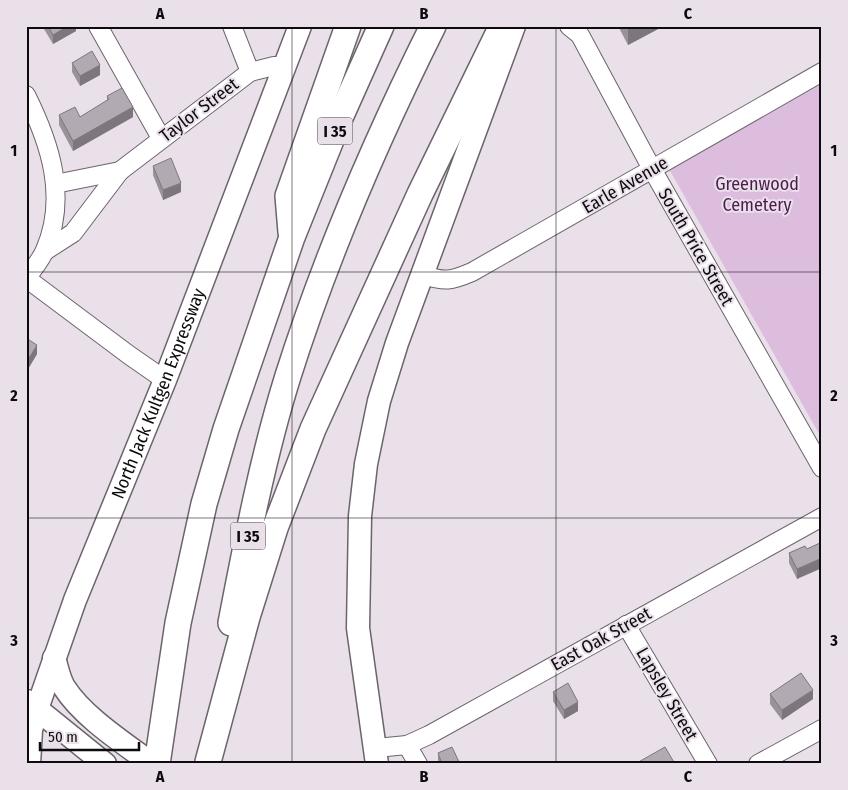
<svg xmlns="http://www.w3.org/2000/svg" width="848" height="790" viewBox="0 0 848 790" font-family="'Fira Sans Condensed',sans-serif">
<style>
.green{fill:#ddbdde}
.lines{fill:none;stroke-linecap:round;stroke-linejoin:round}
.minor-casing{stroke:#6c646c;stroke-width:20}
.major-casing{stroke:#6c646c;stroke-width:25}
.highway-casing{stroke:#6c646c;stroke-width:28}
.minor{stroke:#fff;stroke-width:18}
.major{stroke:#fff;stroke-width:22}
.highway{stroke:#fff;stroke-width:25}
.wall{fill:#999299}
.shaded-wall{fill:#7d777d}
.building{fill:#b2aab2;stroke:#7d777d}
.grid{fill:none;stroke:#0d0b0d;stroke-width:1;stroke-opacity:0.55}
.labels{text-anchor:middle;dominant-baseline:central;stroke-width:4;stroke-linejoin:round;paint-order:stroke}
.shield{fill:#e9e0e9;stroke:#4f4b4f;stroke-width:1}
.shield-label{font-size:16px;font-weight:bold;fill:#0d0b0d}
.street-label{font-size:18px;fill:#0d0b0d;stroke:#e9e0e9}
.park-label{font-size:18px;fill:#4e1b51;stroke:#e9e0e9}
.neatline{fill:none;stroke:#0d0b0d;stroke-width:2}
.grid-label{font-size:16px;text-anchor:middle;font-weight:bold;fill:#0d0b0d}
</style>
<rect width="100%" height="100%" fill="#e9e0e9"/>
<polygon class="green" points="822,84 822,439 669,169"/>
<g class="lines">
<defs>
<g id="minor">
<polyline points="98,26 161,138"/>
<polyline points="232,26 250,72"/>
<polyline points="569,26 580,35 652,169 822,468"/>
<path d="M26,95C50,143 68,197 45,250C41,260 32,270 26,279"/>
<polyline points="55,184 120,171 250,72 274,66 284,66"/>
<polyline points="45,251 73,233 120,171"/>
<path d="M423,275C445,282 451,281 472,272L822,72"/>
<polyline points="26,278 129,355 165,380"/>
<polyline points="626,625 708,764"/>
<polyline points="407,745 418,764"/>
<polyline points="376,748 407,745 429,735 822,517"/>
<polyline points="758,764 822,729"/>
</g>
<g id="major">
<path d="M54,658C57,667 59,679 64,687C83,717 124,743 152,764"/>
<polyline points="27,701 105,764"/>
<path id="s1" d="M29,764L31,730L37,709L75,600L165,380L300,26"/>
<polyline points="377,764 358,628 360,516 366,464 379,401 397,343 514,26"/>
</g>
<g id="highway">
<polyline points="291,232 288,196 348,26"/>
<path d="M231,623C247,540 263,456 288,376C326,256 377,138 433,26"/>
<polyline points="208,762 247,617 275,528 313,429 420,194 502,26"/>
<polyline points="157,764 178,623 204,504 226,429 292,237 339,120 381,26"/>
</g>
</defs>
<use href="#minor" class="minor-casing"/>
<use href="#major" class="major-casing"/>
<use href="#highway" class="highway-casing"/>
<use href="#minor" class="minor"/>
<use href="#major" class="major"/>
<use href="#highway" class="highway"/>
</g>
<g class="wall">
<polygon points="44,26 76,26 76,31 53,44 44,29"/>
<polygon points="618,26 660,26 660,28 628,45"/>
<polygon points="72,63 100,75 80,86 72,72"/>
<polygon points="107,96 133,117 73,151 59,125 59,115 80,117 107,101"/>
<polygon points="153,166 181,192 163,200 153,175"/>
<polygon points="26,338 37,354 28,369 26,368"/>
<polygon points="805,546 797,579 789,563 789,553"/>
<polygon points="553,692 578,711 564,719 553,701"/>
<polygon points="770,694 813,699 782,720 770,704"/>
<polygon points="438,753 460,764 438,764"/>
</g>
<g class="shaded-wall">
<polygon points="68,26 76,26 76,31 53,44 53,35"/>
<polygon points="628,26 660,26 660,28 628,45"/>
<polygon points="100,65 100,75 80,86 80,76"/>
<polygon points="133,107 133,117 73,151 73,141"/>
<polygon points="181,183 181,192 163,200 163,190"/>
<polygon points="37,345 37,354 28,369 28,360"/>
<polygon points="822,558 822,568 797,579 797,569"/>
<polygon points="813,690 813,699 782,720 782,710"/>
<polygon points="578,702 578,711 564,719 564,710"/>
</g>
<g class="building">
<polygon points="48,26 68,26 53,35"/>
<polygon points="92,51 100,65 80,76 72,63"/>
<polygon points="122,88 133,107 73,141 59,115 75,107 80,117 109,99 107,96"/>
<polygon points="171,158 181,183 163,190 153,166"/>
<polygon points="26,338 37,345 28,360 26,359"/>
<polygon points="822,542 822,558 797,569 789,553 805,546 807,549"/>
<polygon points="801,673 813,690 782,710 770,694"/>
<polygon points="568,683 578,702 564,710 553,692"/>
<polygon points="452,747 460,764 442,764 438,753"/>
<polygon points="665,747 675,764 635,764"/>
</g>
<path class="grid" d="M292,26V764M556,26V764M26,272H822M26,518H822"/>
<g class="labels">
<g class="shield">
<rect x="317.5" y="117.5" width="35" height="27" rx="4"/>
<rect x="230.5" y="522.5" width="35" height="27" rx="4"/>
</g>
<g class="shield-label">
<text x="335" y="131">I 35</text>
<text x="248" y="536">I 35</text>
</g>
<g class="street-label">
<text transform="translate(199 110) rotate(-37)">Taylor Street</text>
<text transform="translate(625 185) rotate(-30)">Earle Avenue</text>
<text transform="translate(696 247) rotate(60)">South Price Street</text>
<text stroke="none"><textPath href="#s1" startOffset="394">North Jack Kultgen Expressway</textPath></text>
<text transform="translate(601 639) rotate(-29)">East Oak Street</text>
<text transform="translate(667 694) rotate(60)">Lapsley Street</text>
</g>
<g class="park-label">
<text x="757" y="184">Greenwood<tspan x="757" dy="21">Cemetery</tspan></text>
</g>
</g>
<rect width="848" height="790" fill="none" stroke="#e9e0e9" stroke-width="55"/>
<path d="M40 742v8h99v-8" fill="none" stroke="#0d0b0d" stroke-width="2.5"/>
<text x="48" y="742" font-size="15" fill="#0d0b0d" stroke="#e9e0e9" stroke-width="4" paint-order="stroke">50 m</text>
<rect x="28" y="28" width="792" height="734" class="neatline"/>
<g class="grid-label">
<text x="160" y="19">A</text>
<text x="424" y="19">B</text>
<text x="688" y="19">C</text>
<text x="14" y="156">1</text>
<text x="834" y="156">1</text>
<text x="14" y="401">2</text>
<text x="834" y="401">2</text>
<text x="14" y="646">3</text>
<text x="834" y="646">3</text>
<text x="160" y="782">A</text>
<text x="424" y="782">B</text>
<text x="688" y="782">C</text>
</g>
</svg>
